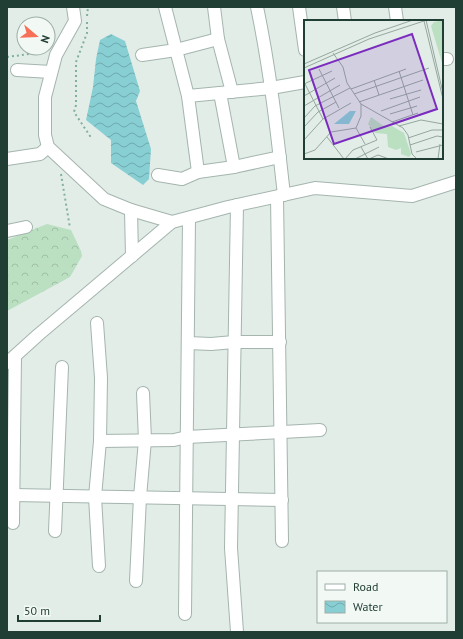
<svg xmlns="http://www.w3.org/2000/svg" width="463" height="639" viewBox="0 0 463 639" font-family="'PT Sans',sans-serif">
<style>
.forest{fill:url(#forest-crowns)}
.water{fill:url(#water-waves)}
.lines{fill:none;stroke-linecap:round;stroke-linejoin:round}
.minor-casing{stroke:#a4b5ae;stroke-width:14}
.path{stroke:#81b19e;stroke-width:2;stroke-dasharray:2 3;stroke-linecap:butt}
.minor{stroke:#fff;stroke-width:12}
.inset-road{fill:none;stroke:#95a79f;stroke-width:1}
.view{fill:#7b2cbf;fill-opacity:0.15;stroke:#7b2cbf;stroke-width:2}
.inset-edge{fill:none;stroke:#213e34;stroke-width:2}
</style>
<defs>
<pattern id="forest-crowns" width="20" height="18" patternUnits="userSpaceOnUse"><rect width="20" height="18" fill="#badfc1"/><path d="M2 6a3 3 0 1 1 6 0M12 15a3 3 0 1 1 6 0" fill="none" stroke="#a0c0a6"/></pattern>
<pattern id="water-waves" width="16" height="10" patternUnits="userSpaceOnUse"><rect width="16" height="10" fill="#88cfd4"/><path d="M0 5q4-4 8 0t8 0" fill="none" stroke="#6fa9ad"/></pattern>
</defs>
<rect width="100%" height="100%" fill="#e2ede7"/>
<polygon class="forest" points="47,224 71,230 81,251 82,256 70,277 7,311 7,240"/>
<polygon class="water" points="111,34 125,41 140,91 136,101 151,149 149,179 143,185 111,163 111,140 86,120 93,87 96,59 100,40"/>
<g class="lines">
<defs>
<g id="minor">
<polyline points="73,7 75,21 56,55 45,97 45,135 48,147 104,199 131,210 172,222"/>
<polyline points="165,7 188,96 198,172"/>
<polyline points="214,7 218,39 232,92"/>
<path d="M257,7C270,69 277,132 284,195"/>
<polyline points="299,7 305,50"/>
<polyline points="343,7 345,21"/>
<polyline points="395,7 397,21"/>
<polyline points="142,55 176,50 218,39"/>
<polyline points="442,59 447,59"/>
<polyline points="17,70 51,72"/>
<polyline points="220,93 234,167"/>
<polyline points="188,96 271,88 305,82"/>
<polyline points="7,159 40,154 48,147"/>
<polyline points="158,175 182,179 198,172 234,167 280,157"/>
<polyline points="277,197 282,541"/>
<polyline points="237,205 231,548 237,632"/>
<polyline points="131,210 132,256"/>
<polyline points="7,231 26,227"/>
<polyline points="97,323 101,378 100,441 95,497 99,566"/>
<polyline points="188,343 211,344 234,342 280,342"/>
<polyline points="7,363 38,335 172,222 228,207 315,188 412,196 456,182"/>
<polyline points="100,441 174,440 187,437 320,430"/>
<polyline points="13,495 282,500"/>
<polyline points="13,523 15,356"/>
<polyline points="55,531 62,367"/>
<polyline points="136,581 140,497 145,440 143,393"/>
<polyline points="185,614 189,218"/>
</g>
</defs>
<use href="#minor" class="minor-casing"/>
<g class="path">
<polyline points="87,16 88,7"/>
<polyline points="87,22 87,33 76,62 76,105 74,112 92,139"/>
<polyline points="7,57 44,52"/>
<polyline points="61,174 70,228"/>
</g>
<use href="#minor" class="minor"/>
</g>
<g transform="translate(304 20)">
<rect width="139" height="139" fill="#e2ede7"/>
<path d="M139,0V46L127,6L130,2Z" fill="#badfc1"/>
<path d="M67,97L81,107L88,106L100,113L107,134L105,137L97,134V128L92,130L84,127L83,114L71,113L64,104Z" fill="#badfc1"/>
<path d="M46,91H52L45,104H30Z" fill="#88cfd4"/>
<path class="inset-road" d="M122,0L139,73M120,1L139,79M29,33L39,47L43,63L57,84L99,108L104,115L108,134L113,139M0,44L71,13L109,0M0,48L65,19L123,0M15,49L35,88M95,51L109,95M70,60L75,75M0,62L19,99M0,64L28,51M47,69L102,49M50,74L125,48M0,76L31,58M86,79L117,70M55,82L119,60M0,86L36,65M77,91L116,77M86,94L113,86M0,98L11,86L46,68M88,102L114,93M95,106L117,100L139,104M0,107L14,92L32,82M52,108L61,124M23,117L40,139M104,118L128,110H139M0,120L19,99L47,83M106,125L133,116L139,117M57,127L64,139M112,132L139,125M0,134L11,130L27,112L52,108L57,96V84M41,139L49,130L73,120L66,107M51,139L75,127M65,139L74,135L85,139M134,139L136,124"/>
<path class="view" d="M108,14L133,89L30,124L5,50Z"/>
<rect width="139" height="139" class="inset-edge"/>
</g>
<rect width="463" height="639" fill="none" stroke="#213e34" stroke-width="16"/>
<rect x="317" y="571" width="130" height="52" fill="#f2f9f5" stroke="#9eaea8"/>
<rect x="325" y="584" width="20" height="6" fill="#ffffff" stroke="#9eaea8"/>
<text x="353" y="591" font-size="12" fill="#213e34">Road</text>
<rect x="325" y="601" width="20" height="12" fill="url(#water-waves)" stroke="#9eaea8"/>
<text x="353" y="611" font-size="12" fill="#213e34">Water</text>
<g transform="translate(36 36) rotate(109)"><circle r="19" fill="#f2f9f5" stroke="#9eaea8"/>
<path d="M0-3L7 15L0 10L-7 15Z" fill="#f76f56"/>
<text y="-6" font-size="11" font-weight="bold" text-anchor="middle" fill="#213e34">N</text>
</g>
<path d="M18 615v6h82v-6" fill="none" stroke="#213e34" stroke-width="2"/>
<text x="24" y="615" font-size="12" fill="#213e34" stroke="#f2f9f5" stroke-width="3" paint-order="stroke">50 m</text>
</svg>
